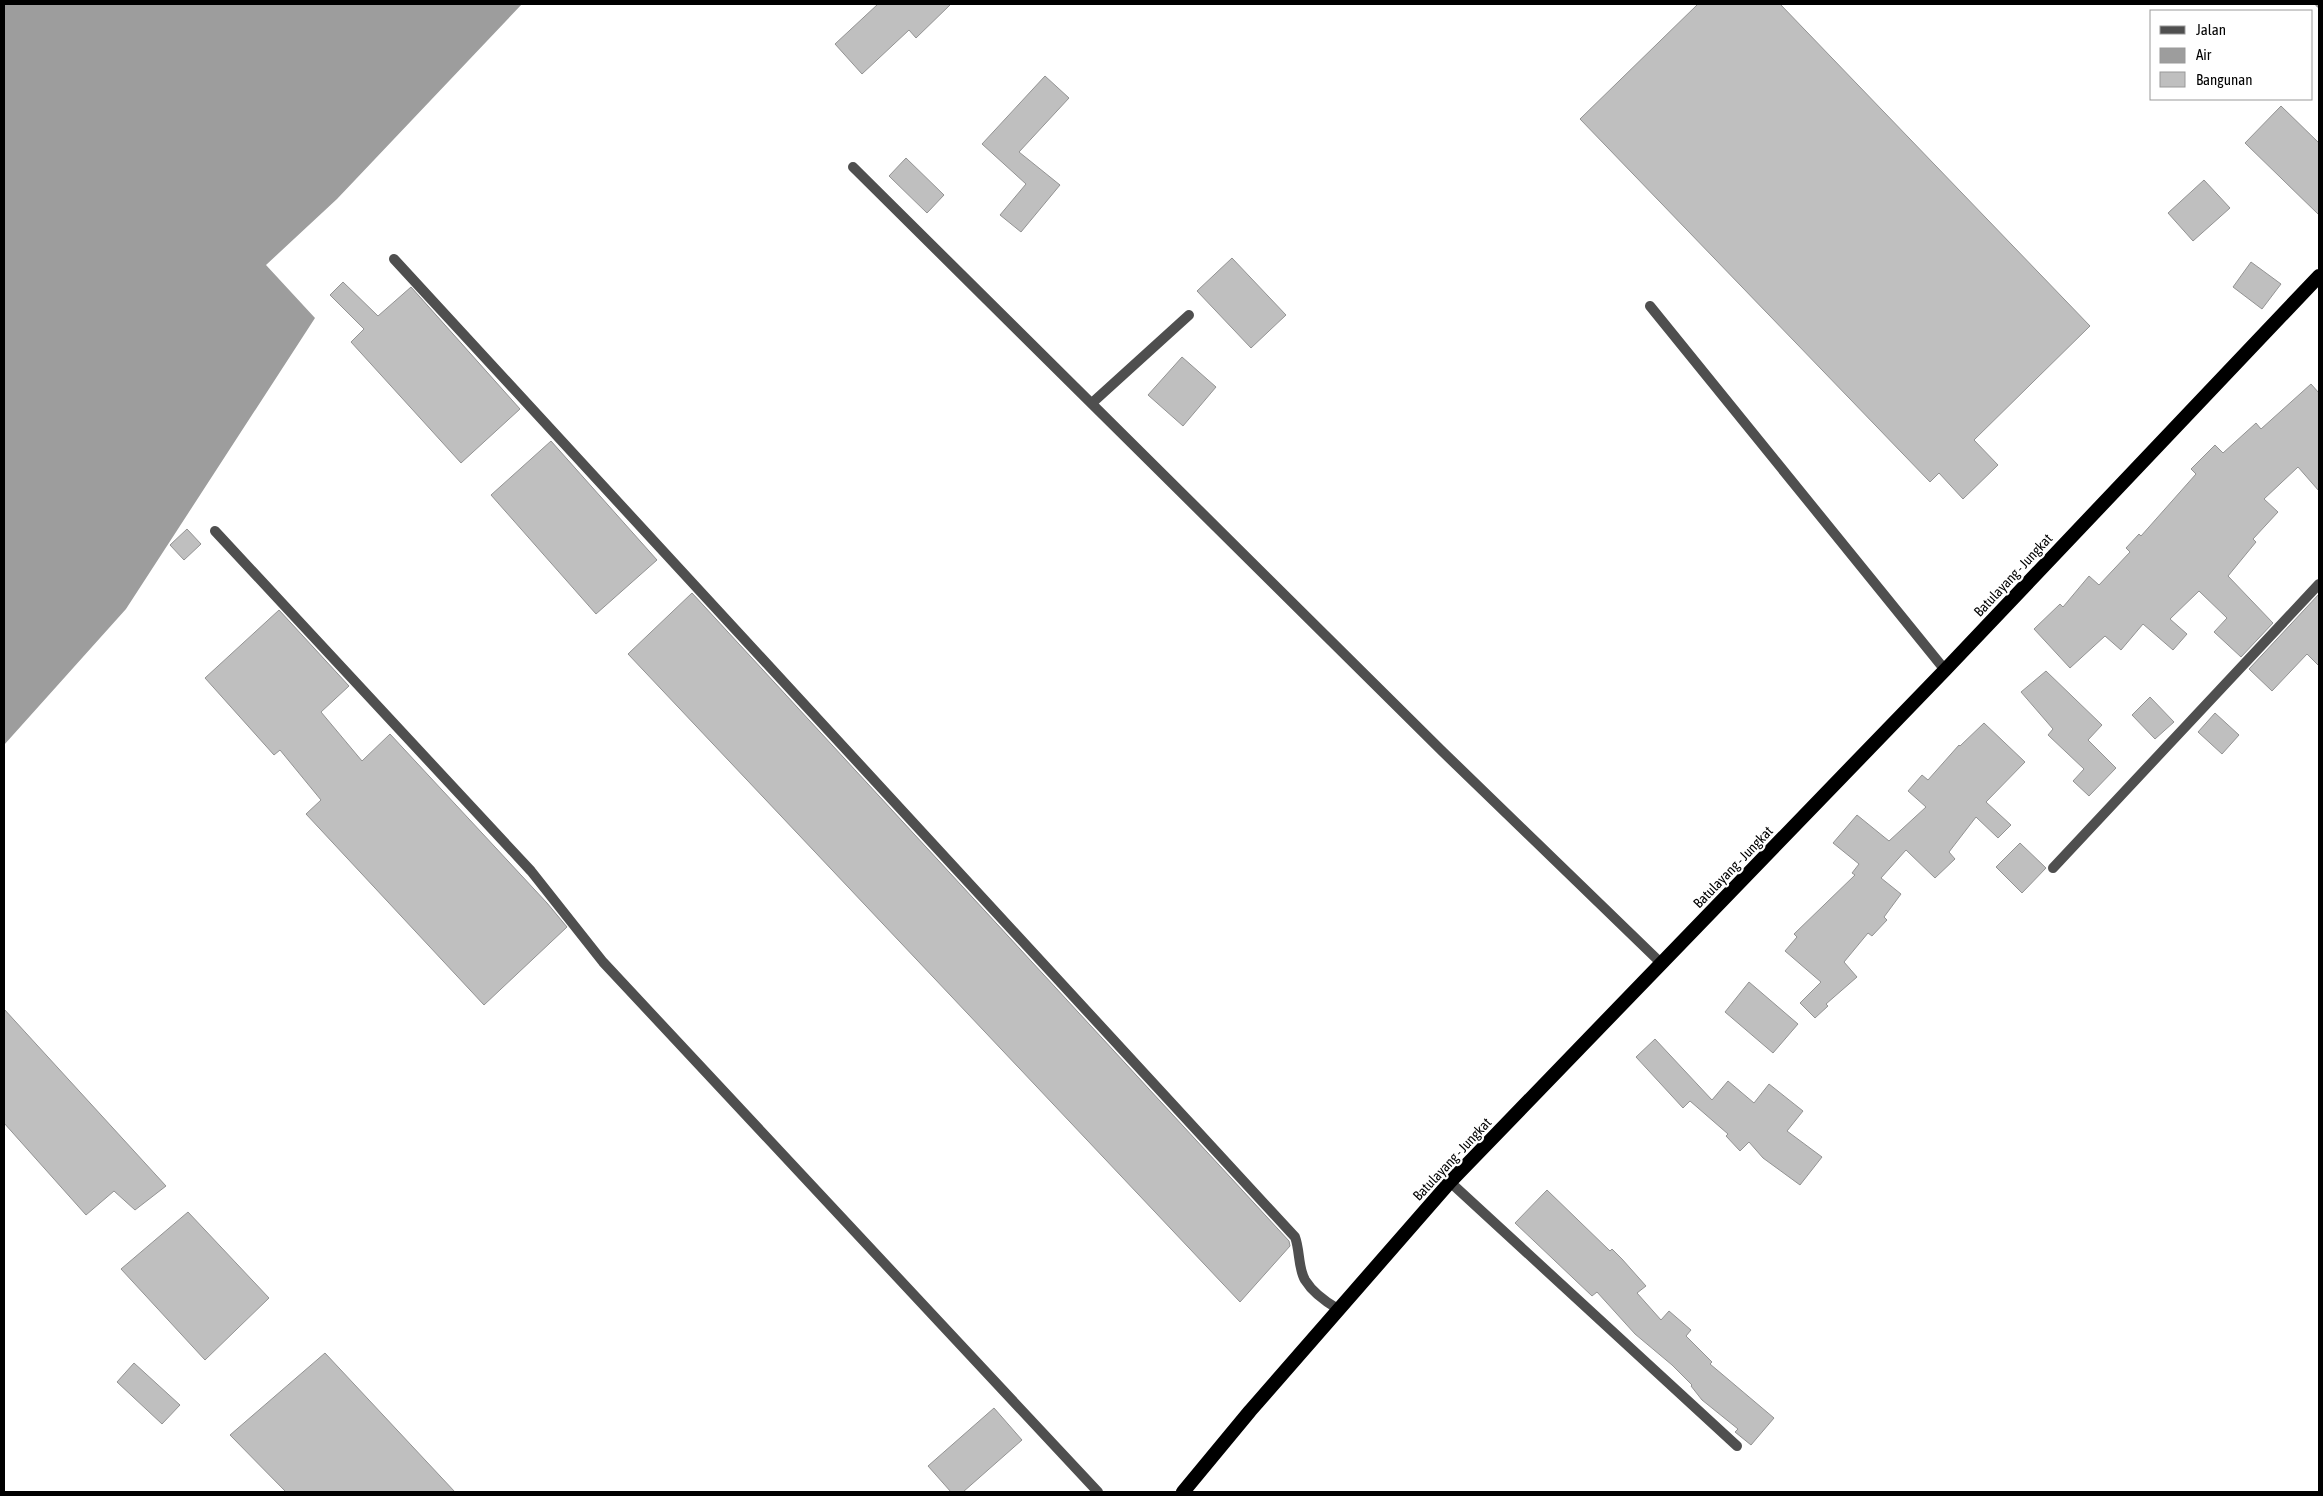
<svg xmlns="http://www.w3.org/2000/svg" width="2323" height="1496" viewBox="0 0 2323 1496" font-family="'Asap Condensed',sans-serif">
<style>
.water{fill:#9d9d9d}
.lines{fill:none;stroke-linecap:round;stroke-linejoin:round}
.stream{stroke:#9d9d9d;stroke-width:6}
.building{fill:#bfbfbf;stroke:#939393}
.service{stroke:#4f4f4f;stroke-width:10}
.minor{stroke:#4f4f4f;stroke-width:10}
.trunk{stroke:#000;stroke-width:14}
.labels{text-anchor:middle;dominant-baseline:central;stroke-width:4.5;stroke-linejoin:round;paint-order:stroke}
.street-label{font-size:14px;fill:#000;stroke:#fff}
</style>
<rect width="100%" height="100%" fill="#fff"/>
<polygon class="water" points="4,4 522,4 337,199 266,265 315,318 126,609 4,745"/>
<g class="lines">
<polyline class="stream" points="2318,4 2319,5"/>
</g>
<g class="building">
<polygon points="878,4 951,4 916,38 909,30 862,74 835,44"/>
<polygon points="1698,4 1780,4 2090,326 1974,440 1998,465 1963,499 1939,473 1930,482 1580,119"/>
<polygon points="1045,76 1069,98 1019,152 1060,185 1021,232 1000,215 1026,184 982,144"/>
<polygon points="2281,106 2319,143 2319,215 2245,143"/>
<polygon points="906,158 944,195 927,213 889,176"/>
<polygon points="2204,180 2230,208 2193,241 2168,213"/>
<polygon points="1232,258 1286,315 1251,348 1197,291"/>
<polygon points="2251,262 2281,284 2262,309 2233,287"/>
<polygon points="343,282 378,316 411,287 520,409 461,463 351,342 364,329 330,295"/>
<polygon points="1182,357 1216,387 1183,426 1148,395"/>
<polygon points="2311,384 2319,393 2319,491 2298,467 2264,499 2278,512 2253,539 2256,542 2228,576 2273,623 2241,657 2214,632 2227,618 2199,591 2170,619 2187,634 2173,650 2143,624 2121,650 2105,636 2070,668 2034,629 2060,604 2063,607 2089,576 2099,585 2130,552 2126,548 2139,534 2141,536 2196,474 2191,469 2215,445 2223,453 2256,423 2261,429"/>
<polygon points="551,441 657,560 596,614 491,495"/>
<polygon points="187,529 201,544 184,560 170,545"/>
<polygon points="692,593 1289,1241 1290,1246 1240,1302 628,654"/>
<polygon points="2319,594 2319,666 2307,654 2272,691 2249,669"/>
<polygon points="279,610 349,686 321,712 362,761 390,734 547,903 567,927 484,1005 306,814 321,800 280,750 274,755 205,678"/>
<polygon points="2046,671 2102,725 2088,740 2116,768 2089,796 2073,781 2084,769 2048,735 2053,729 2021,692"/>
<polygon points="2150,697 2174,722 2155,739 2132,715"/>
<polygon points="2215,713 2239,735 2222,754 2198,732"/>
<polygon points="1984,723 2025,762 1986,802 2011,825 1998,838 1976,817 1949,852 1955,859 1935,878 1906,850 1881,878 1901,894 1884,917 1887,920 1872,936 1868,933 1844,962 1857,977 1826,1004 1828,1006 1815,1018 1800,1003 1821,982 1785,951 1797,937 1794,934 1855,875 1852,873 1859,864 1833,843 1857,815 1889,841 1926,807 1908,791 1922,775 1928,780 1959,745 1960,746"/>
<polygon points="2020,843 2046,868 2022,893 1996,867"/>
<polygon points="1749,982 1798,1024 1773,1053 1725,1012"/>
<polygon points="4,1009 166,1186 135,1210 114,1191 86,1215 4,1123"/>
<polygon points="1655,1039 1712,1100 1728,1081 1754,1103 1769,1084 1803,1111 1787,1131 1822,1157 1800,1185 1763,1158 1749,1142 1740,1151 1726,1136 1728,1134 1690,1101 1683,1108 1636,1057"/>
<polygon points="1547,1190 1610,1251 1612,1249 1622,1259 1646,1286 1637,1293 1661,1320 1669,1311 1691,1330 1686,1336 1712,1362 1710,1364 1774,1418 1751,1445 1735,1432 1738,1429 1702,1400 1691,1386 1692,1385 1672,1365 1635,1334 1597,1292 1592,1296 1515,1223"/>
<polygon points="188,1212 269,1298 205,1360 121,1269"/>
<polygon points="325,1353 455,1492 286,1492 230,1435"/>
<polygon points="134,1363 180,1405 162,1424 117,1382"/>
<polygon points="994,1408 1022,1440 963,1492 951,1492 928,1466"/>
</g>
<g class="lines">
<g class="service">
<polyline points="853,167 1443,752 1662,964"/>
<path d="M394,259L1295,1237C1300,1250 1298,1268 1305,1280C1313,1293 1326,1302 1338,1309"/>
<polyline points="1650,306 1945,670"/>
<polyline points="1092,403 1189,315"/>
<polyline points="215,531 531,871 603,962 1098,1492"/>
</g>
<g class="minor">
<polyline points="2053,868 2319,584"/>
<polyline points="1450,1182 1737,1446"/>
</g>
<polyline class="trunk" points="1183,1492 1250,1411 1450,1182 1945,670 2319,276"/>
</g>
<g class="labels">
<g class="street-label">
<text transform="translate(2013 575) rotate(-47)">Batulayang - Jungkat</text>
<text transform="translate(1733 867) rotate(-46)">Batulayang - Jungkat</text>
<text transform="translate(1452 1159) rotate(-47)">Batulayang - Jungkat</text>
</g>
</g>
<rect width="2323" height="1496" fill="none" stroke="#000000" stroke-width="10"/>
<rect x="2150" y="10" width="162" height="90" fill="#ffffff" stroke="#999999"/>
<rect x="2160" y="26" width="25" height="8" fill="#4f4f4f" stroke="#999999"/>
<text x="2196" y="35" font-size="15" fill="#000000">Jalan</text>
<rect x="2160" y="48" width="25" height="15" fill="#9d9d9d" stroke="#999999"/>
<text x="2196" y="60" font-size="15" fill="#000000">Air</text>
<rect x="2160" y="72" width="25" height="15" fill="#bfbfbf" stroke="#999999"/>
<text x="2196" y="85" font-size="15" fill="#000000">Bangunan</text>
</svg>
